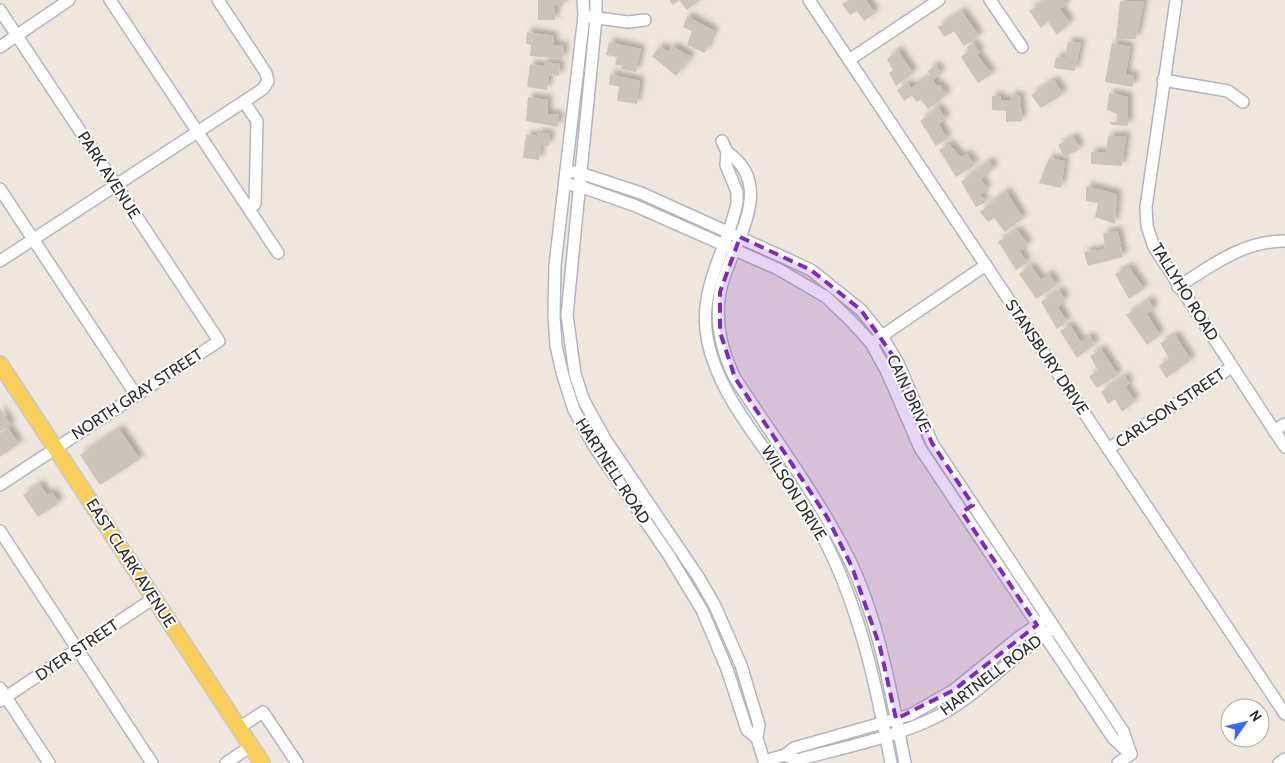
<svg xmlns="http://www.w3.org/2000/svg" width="1285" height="763" viewBox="0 0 1285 763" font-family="Cabin,sans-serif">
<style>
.building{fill:#cac4bd;filter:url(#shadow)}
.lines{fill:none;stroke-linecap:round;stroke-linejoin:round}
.minor-casing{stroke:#b2b5c1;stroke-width:14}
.major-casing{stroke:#c8c8c8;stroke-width:18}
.minor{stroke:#fff;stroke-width:11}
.major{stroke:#f9cf59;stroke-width:15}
.marked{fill:#7b2cbf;fill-opacity:0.2;stroke:#7b2cbf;stroke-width:4;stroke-dasharray:10 6;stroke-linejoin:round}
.labels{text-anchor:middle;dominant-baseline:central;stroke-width:4;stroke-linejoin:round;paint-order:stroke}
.street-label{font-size:16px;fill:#2c2c2c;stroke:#fff}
</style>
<defs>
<filter id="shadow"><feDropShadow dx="4.5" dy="-4.5" stdDeviation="2.5" flood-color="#0004"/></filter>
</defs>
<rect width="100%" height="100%" fill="#efe7de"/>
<g class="building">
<polygon points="538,0 564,0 563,6 555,6 555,20 538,20"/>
<polygon points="669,0 700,0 687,10 679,0 673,5"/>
<polygon points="849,0 866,0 875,13 864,21 857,11 850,15 842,4"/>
<polygon points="1047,0 1064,0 1066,4 1060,9 1070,23 1057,35 1048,22 1041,28 1029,11"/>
<polygon points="1120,1 1144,2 1136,39 1116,39"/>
<polygon points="962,11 979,36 964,46 954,31 944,37 938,27"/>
<polygon points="687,16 714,31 705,53 687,45 692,31 683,27"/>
<polygon points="527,32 554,36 553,45 564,46 563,59 530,56 531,45 526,44"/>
<polygon points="609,42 641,49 636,72 621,69 622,66 615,65 617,57 606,55"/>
<polygon points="1068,42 1081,43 1075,71 1054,68 1056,57 1065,58"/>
<polygon points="973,43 980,53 977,55 992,74 978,83 961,57 969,51 967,47"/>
<polygon points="1112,43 1130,47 1126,74 1134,76 1133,87 1105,82"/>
<polygon points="660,46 668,52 673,46 691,57 676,76 652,56"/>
<polygon points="898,50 913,73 896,86 889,73 893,70 887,59"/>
<polygon points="544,62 560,64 559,76 549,75 547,90 527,87 530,64 544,66"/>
<polygon points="936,65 941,73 933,80 937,86 940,85 947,95 928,109 921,100 916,102 912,95 904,101 897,90 908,83 911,88 930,76 928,71"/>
<polygon points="610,74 640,81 637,104 617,101 619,86 609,85"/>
<polygon points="1054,80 1063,94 1041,108 1031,95"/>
<polygon points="1109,93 1128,97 1128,126 1111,125 1110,122 1117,122 1117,114 1107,110"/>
<polygon points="1010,95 1020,96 1022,121 1006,122 1006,111 992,110 992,96 1000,96 1001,100 1011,100"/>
<polygon points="528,97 548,100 547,114 559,115 558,127 526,121"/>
<polygon points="938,107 946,118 939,124 947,139 936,146 920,121"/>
<polygon points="538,133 550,134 549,146 541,146 539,160 523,158 526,135 537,136"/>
<polygon points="1108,136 1126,136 1122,166 1091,164 1091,152 1106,153"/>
<polygon points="1074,137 1080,149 1064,157 1058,145"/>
<polygon points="949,144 961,157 967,154 975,165 956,177 939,150"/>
<polygon points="1049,158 1065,161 1061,188 1039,183"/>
<polygon points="989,161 994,168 981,179 987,189 980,195 986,202 976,207 961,182"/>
<polygon points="1086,186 1117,194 1115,224 1095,217 1098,203 1086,201"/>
<polygon points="1006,191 1023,218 1005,232 994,218 988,222 980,212"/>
<polygon points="1017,230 1028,244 1020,251 1027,263 1016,270 998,242"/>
<polygon points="1118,231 1123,257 1088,266 1084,252 1105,249 1103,233"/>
<polygon points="1031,266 1041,280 1049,274 1057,285 1036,299 1019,274"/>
<polygon points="1129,267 1144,289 1129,299 1115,274"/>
<polygon points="1059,290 1065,299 1058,307 1067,321 1057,329 1041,302"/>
<polygon points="1149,300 1154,309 1147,314 1160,335 1147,345 1126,315"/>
<polygon points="1070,325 1081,342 1090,336 1095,344 1077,358 1060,331"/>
<polygon points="1175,335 1191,360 1166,378 1159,366 1169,358 1160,343"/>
<polygon points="1101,349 1118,375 1097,388 1089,376 1098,371 1090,356"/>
<polygon points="1125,376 1129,383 1126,387 1135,401 1122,412 1115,399 1108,404 1101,392"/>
<polygon points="0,408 11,425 0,432"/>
<polygon points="8,428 19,444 0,457 0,433"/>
<polygon points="119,429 140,459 100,485 80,455"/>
<polygon points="40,484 47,495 52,492 59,503 38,517 23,495"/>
</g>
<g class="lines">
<defs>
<g id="minor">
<polyline points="110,0 278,253"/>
<polyline points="583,0 584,16 555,265 554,316 556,346 563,376 574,410 594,446 668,554 702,610 727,669 747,730 757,738"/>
<polyline points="596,0 596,18 567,315 575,374 584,401 605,439 699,578 715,606 741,665 759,725 757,738 764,761 785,755 794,748 910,715 954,690 1018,638 1047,618"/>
<polyline points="809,0 1285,714"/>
<polyline points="990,0 1022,47"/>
<polyline points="1176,0 1146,207 1147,226 1154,247 1285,447"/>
<polyline points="0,10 219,341 0,485"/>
<polyline points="590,17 628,22 645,20"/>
<polyline points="0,47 69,0"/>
<polyline points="849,60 939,0"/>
<polyline points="1163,80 1228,91 1243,102"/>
<polyline points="244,102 257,121 255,204 249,209"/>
<path d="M722,141L727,152L726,165L737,192V203C728,247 701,283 706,330C714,401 783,464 817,526C858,600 875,680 891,763"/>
<path d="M727,152C780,188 728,248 720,292C715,322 722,352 735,378C775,440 820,499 852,565C880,626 892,697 905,763"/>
<polyline points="566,171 580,173 641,193 785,258 811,270 861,310 882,336 898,363 932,443 1123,731 1131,754"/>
<polyline points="565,184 579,186 636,206 778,269 826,297 852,322 871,343 886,370 920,448 1113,738 1129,753"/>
<polyline points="0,189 136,395"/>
<polyline points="0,261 263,89 268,81 266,73 218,0"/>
<path d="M1178,287C1212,265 1243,241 1285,241"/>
<polyline points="876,340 986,265"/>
<polyline points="1274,431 1285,424"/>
<polyline points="1108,449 1232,367"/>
<polyline points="0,531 152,763"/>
<polyline points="0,688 49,763"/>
<polyline points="0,701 154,598"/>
<polyline points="239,728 263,712 297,763"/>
<path d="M785,755L797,760C841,748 896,737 936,717C978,696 1010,658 1049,631"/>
<polyline points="226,763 251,746"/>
<polyline points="1118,763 1131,754"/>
<polyline points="1279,763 1285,759"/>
</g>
<polyline id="major" points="0,364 262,763"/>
</defs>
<use href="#minor" class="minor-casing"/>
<use href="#major" class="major-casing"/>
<use href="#minor" class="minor"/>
<use href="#major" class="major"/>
</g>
<path class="marked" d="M740,237L811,270L861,310L898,363L932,443L973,505L962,512L1037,625L954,690L896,719L880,647L852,567L827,517L735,378L720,332V292Z"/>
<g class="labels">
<g class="street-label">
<text transform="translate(109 175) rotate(57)">PARK AVENUE</text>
<text transform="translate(1185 292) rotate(58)">TALLYHO ROAD</text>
<text transform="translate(1047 357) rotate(56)">STANSBURY DRIVE</text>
<text transform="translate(909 393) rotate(65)">CAIN DRIVE</text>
<text transform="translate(137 394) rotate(-33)">NORTH GRAY STREET</text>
<text transform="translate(1170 408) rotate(-34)">CARLSON STREET</text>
<text transform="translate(613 471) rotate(57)">HARTNELL ROAD</text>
<text transform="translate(794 493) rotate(58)">WILSON DRIVE</text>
<text transform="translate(131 563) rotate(57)">EAST CLARK AVENUE</text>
<text transform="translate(77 650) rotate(-34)">DYER STREET</text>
<text transform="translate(991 675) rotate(-37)">HARTNELL ROAD</text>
</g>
</g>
<g transform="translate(1245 723) rotate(56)"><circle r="24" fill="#ffffff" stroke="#ababab"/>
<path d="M0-4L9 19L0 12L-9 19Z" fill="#3b65ff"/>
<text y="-8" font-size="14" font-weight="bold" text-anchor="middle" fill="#2c2c2c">N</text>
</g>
</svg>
